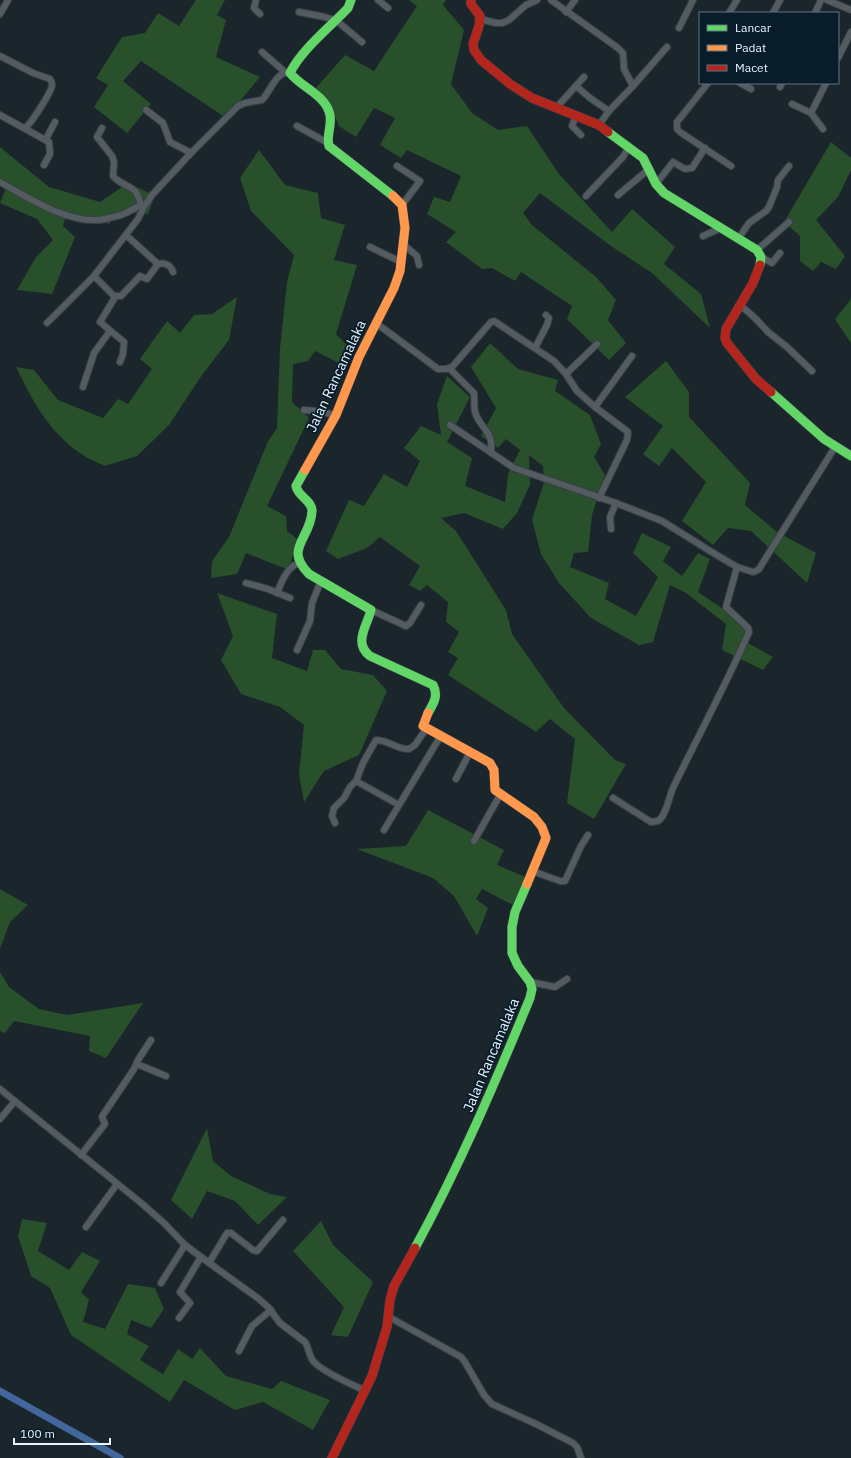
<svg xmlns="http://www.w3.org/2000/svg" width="851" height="1458" viewBox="0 0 851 1458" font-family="'IBM Plex Sans',sans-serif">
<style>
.green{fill:#28502a}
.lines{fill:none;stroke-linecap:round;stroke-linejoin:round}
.canal{stroke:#41679c;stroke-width:7}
.street-casing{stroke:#384046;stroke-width:8}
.fast-casing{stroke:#384046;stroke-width:10}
.slow-casing{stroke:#384046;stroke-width:10}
.jam-casing{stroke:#384046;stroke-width:10}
.street{stroke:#545c62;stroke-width:6}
.fast{stroke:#63d668;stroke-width:9}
.slow{stroke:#ff974d;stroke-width:9}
.jam{stroke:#b3261e;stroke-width:9}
.labels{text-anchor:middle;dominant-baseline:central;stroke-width:3.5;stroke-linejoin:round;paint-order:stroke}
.street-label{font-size:14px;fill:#e8f4fe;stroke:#081c2a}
</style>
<rect width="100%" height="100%" fill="#1a252c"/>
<g class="green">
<polygon points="196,0 225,0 217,15 226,20 216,57 260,77 226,118 141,61 123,81 151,104 127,133 94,107 108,85 96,78 122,37 145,33 158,13 179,26"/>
<polygon points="409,0 446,0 443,5 464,30 451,84 472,113 498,130 527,126 559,174 612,232 632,209 675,247 664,264 701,294 710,328 652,273 611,246 540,193 523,213 532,225 596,277 616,300 608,320 626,343 609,360 567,319 572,306 521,272 515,281 492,268 482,269 446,242 456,232 427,214 434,197 450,202 461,176 407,150 401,158 380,145 395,118 374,108 356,137 339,126 331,106 315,89 345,55 374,71 417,6"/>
<polygon points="831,142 851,158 851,170 838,197 816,220 845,256 836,269 821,262 813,271 800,261 800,236 784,222"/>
<polygon points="0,147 49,187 100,202 128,183 155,196 148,214 118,212 109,224 67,213 63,226 75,237 52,294 17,290 36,257 53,240 37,219 0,203 8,183 0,179"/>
<polygon points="259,150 285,185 318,193 321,218 345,225 334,260 357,265 336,334 346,344 339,363 315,351 308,361 293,364 292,402 309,418 267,506 286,516 287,531 297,539 289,570 246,553 237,574 211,578 212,561 229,537 268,441 277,428 280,348 287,282 294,255 251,211 240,178"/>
<path d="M237,297L229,340L202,375L169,425L137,456L105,466C97,462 87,459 80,453C49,432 32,400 16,367L34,370L58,400L103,418L118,399L128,404L152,369L140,359L167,321L180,333L194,315L212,314Z"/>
<polygon points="851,299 851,343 835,319"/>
<polygon points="490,343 518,369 558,380 555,391 590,415 601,444 594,457 605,475 592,515 588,552 574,553 570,567 609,583 605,599 636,616 658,577 633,553 642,533 671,547 663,561 682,576 698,553 710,559 698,592 745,624 746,642 773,657 763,670 722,650 726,624 686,593 670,585 653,642 639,645 591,618 559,583 541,554 532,520 544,482 543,466 529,455 530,485 517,513 503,529 464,513 441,518 456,531 506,610 512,634 564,708 615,760 626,764 594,819 567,803 575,739 550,719 536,732 448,675 458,658 448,652 459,632 446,622 448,602 427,585 420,591 409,585 420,566 380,537 367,548 338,559 326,551 349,500 364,506 384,474 407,487 420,461 404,448 421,426 441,435 437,404 447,376 470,397 447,442 472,458 465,486 505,502 508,474 520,450 506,439 498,448 481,436 496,408 471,367"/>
<polygon points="666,361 689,392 689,417 750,483 745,505 777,532 816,553 807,583 751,531 728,528 713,545 682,521 706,482 672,448 659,466 643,454 663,426 625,397"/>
<polygon points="217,593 277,614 272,658 307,671 313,650 325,650 341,669 373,675 387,691 359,755 324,771 304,802 299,774 304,725 280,707 241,694 221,660 233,636"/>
<polygon points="428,810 504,850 497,865 528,878 517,907 482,889 476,899 488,908 477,936 454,896 433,878 357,849 406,846"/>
<polygon points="0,889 28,905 10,922 0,949"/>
<polygon points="0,972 9,987 39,1009 67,1015 143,1003 106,1058 89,1051 90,1036 14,1021 5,1033 0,1031"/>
<polygon points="207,1128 213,1161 231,1176 270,1194 287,1197 258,1225 235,1201 207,1191 192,1219 171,1200"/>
<polygon points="22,1219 47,1223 38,1251 69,1270 82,1252 100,1261 81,1292 89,1300 83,1322 105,1329 128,1284 155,1288 164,1309 151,1328 131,1320 127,1334 149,1346 140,1360 163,1374 178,1349 192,1359 200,1348 226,1376 272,1389 281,1381 330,1400 313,1430 263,1402 235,1410 184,1380 170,1402 71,1335 50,1288 31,1276 18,1236"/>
<polygon points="321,1221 333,1245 373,1282 348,1337 331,1335 344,1307 293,1251"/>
</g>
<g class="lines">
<polyline class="canal" points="0,1391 120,1458"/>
<defs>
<g id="street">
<polyline points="256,0 254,8 260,14"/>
<polyline points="378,0 388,8"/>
<polyline points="551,0 618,48 623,53 624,69 633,86 609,111 599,125"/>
<polyline points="827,0 851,10"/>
<polyline points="299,12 325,17 337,21 362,42"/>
<polyline points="566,12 575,0"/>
<polyline points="729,13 737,0"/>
<polyline points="773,13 780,0"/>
<polyline points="815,13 821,0"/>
<polyline points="0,14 8,0"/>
<polyline points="480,19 496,23 502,23 509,20 526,5 537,0"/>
<polyline points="679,28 693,0"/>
<polyline points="262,52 285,72"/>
<path d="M0,56L33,73L50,79C51,81 52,82 52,85C52,91 31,124 25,128"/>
<polyline points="838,58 851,32"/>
<polyline points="708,83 677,122 677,129 680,132 731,166"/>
<polyline points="740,83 751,89"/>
<polyline points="576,86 590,98 609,111"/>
<polyline points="633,86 667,47"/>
<polyline points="780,87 782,83"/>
<polyline points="792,104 811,113 823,129"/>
<polyline points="556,108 584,77"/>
<polyline points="146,110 163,123 170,142 191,153"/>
<polyline points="811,113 826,83"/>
<polyline points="0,115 49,142 50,154 44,165"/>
<polyline points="576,116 572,126 581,135"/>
<polyline points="297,126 328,143"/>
<path d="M102,128L97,137L112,156L114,162L113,176C119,184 130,185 136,192C138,196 140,201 141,205"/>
<polyline points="46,139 55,122"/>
<polyline points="397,166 420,181 402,205"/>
<path d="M0,182C28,198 72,226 105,219C112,217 120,216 126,213C132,210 138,205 145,205L152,195L191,153L238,106L245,103L262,100C271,91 275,72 290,72"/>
<polyline points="656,184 673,162 685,169 692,168 705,148"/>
<polyline points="618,195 649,169"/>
<polyline points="586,196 623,157 629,147"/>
<polyline points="126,235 158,264"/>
<polyline points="703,236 721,228"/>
<polyline points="738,239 749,223 766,211 769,207 777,187 778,180 789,166"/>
<polyline points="404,245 417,256 419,265"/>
<polyline points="370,247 401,262"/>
<polyline points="757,250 789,222"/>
<polyline points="761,257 772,263 780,253"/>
<polyline points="94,276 114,296 114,299 100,322 124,342 123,354 120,362"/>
<path d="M114,296H121L140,276L147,279L158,264C166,262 171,266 173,272"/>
<polyline points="740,305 755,318 768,332 787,347 812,371"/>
<polyline points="47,323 94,276 138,219 145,205"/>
<polyline points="376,323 438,369 446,369 452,367 491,322 494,321 554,361 566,374 577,391 595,407 628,432 627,440 599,498"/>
<polyline points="535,348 547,325 549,318 546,315"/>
<path d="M449,368L474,393C475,400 473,408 476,415C484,433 493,430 491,452"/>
<polyline points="566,374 597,344"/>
<polyline points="83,387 94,353 110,331"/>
<polyline points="595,407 632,356"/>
<polyline points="304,410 315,411 336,415"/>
<polyline points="450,425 514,468 616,503 662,521 715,554 737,567 753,572 756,571 759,569 835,447"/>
<polyline points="611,529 610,517 616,503"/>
<polyline points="246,583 268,589 290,598"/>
<path d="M277,593C282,581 286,569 298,563"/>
<polyline points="371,610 406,626 410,623 421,605"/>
<polyline points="297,650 310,621 312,603 321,581"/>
<polyline points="456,779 470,752"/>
<polyline points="356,781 399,805"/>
<path d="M613,798L651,822L658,821C666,816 669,797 673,788C698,736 726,685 749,632L748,628L726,607L737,567"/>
<path d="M335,823L332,816L334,808L344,798L350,787L356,781L363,763L376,740C388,740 398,750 409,749L415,745L426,729"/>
<polyline points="384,830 440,737"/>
<polyline points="474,841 500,795"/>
<polyline points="532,871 560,881 565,881 581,846 588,835"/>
<polyline points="530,982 555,987 567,979"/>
<polyline points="137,1064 166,1076"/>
<path d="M0,1089L140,1202L164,1223L185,1245L201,1257L259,1299L268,1307L280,1323L305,1342C309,1348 309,1357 314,1362C326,1374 350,1383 365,1391"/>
<polyline points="0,1119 15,1101"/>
<polyline points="81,1155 105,1124 102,1117 103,1115 134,1069 138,1060 151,1040"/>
<polyline points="86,1227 117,1184"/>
<polyline points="209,1263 227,1233 231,1233 253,1250 257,1251 283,1220"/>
<polyline points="161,1283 185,1245"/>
<polyline points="389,1317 461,1357 465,1362 484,1395 492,1404 536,1424 573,1443 577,1447 581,1458"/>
<polyline points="179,1318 190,1303 180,1292 201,1257"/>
<polyline points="239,1351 252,1326 271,1310"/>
</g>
<g id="fast">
<path d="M351,0L348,8C330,27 301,50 290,73C302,88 326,95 330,115C332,126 326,136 329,146L393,196"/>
<polyline points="608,132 643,158 656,184 664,193 757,250 761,257 760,265"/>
<polyline points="771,392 824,439 851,456"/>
<path d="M305,470L296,486C298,497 312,500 312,511C311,539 283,548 309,574L371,610C367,626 353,643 370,656L433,685C439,696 433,704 428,713"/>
<path d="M415,1248C459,1167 495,1083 530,998L532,989L530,982L518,966L512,953V927L515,912L527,884"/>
</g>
<g id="slow">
<polyline points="305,470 336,415 359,357 394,288 400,271 405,228 402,205 393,196"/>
<polyline points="428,713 423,726 490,763 494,770 495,790 534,817 542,827 546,838 527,884"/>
</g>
<g id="jam">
<polyline points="471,0 471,4 480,16 479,26 473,44 474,50 481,60 510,84 532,98 599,125 608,132"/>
<polyline points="760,265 753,283 726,329 725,338 727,343 756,379 771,392"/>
<polyline points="332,1458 372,1376 387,1327 390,1300 394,1286 415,1248"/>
</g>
</defs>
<use href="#street" class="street-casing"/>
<use href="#fast" class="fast-casing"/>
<use href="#slow" class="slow-casing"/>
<use href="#jam" class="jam-casing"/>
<use href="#street" class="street"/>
<use href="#fast" class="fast"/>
<use href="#slow" class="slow"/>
<use href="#jam" class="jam"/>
</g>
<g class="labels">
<g class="street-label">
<text transform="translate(336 376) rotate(-65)">Jalan Rancamalaka</text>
<text transform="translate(491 1055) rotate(-67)">Jalan Rancamalaka</text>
</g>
</g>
<rect x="699" y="12" width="140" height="72" fill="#081c2a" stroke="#62727f"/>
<rect x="707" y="25" width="20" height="6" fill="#63d668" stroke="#62727f"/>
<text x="735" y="32" font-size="12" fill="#e8f4fe">Lancar</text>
<rect x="707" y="45" width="20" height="6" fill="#ff974d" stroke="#62727f"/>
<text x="735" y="52" font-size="12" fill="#e8f4fe">Padat</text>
<rect x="707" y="65" width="20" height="6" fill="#b3261e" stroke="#62727f"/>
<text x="735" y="72" font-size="12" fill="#e8f4fe">Macet</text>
<path d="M14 1438v6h96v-6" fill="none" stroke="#e8f4fe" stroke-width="2"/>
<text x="20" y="1438" font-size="12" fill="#e8f4fe" stroke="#081c2a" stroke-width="3" paint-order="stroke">100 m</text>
</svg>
